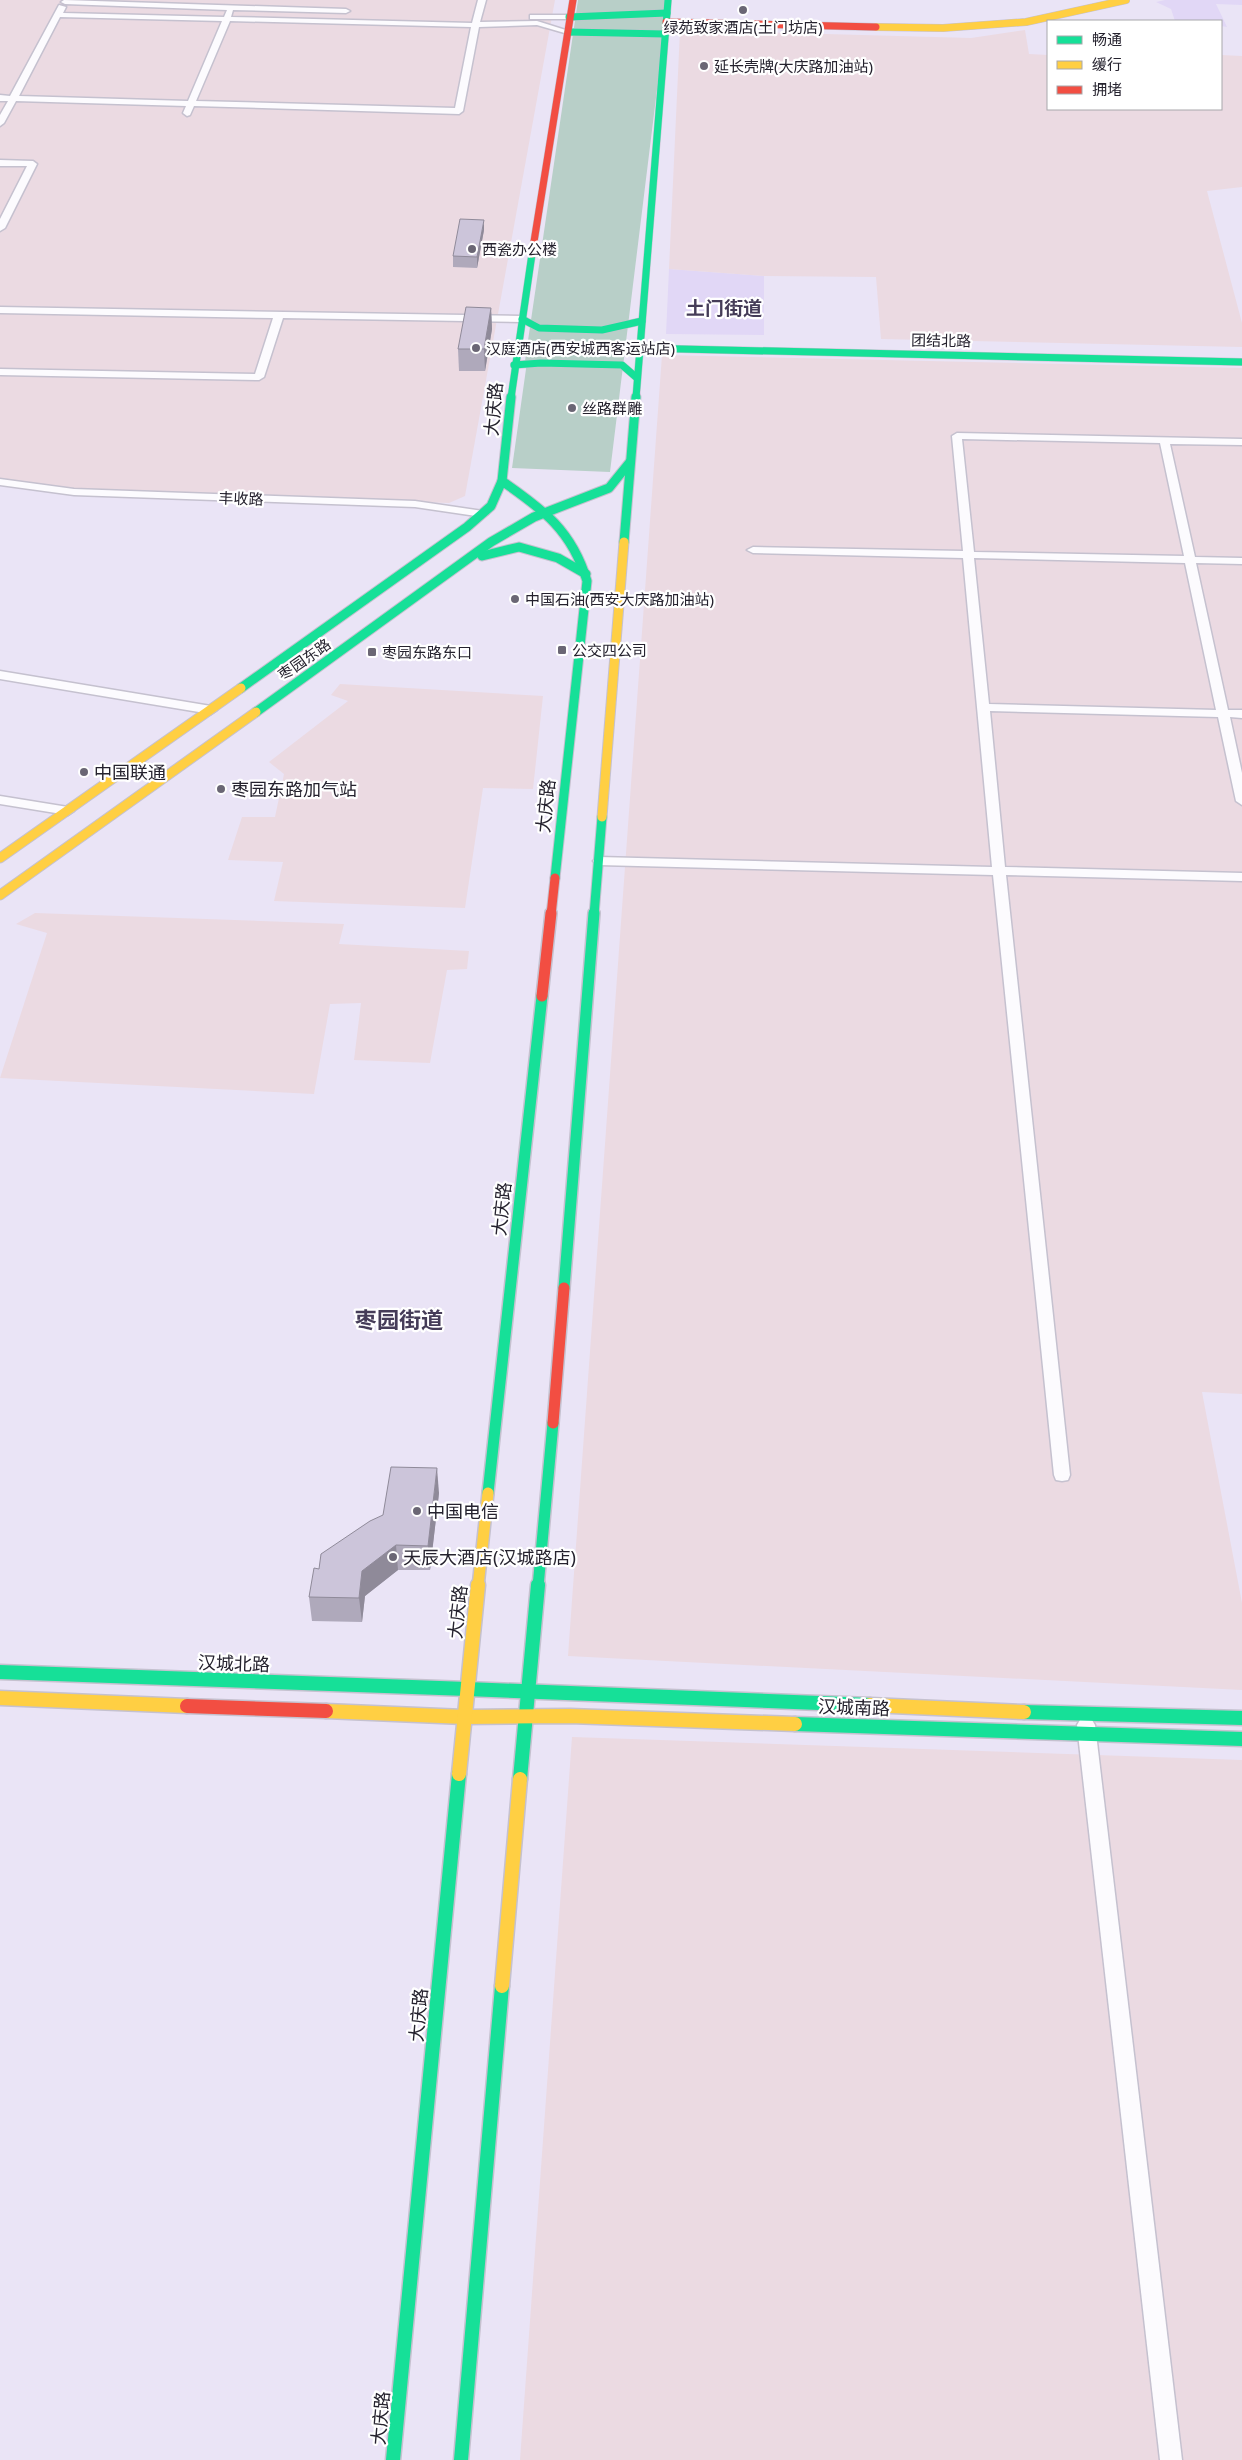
<svg xmlns="http://www.w3.org/2000/svg" width="1242" height="2460" viewBox="0 0 1242 2460" font-family="'Noto Sans','Noto Sans SC',sans-serif">
<style>
.built{fill:#e1d7f6}
.industrial{fill:#ebdae2}
.green{fill:#b8cfc8}
.lines{fill:none;stroke-linecap:round;stroke-linejoin:round}
.street-casing{stroke:#c5c1cf;stroke-width:3}
.fast-far3-casing{stroke:#c5c1cf;stroke-width:8}
.fast-far2-casing{stroke:#c5c1cf;stroke-width:11}
.fast-far1-casing{stroke:#c5c1cf;stroke-width:14}
.fast-casing{stroke:#c5c1cf;stroke-width:17}
.slow-far3-casing{stroke:#c5c1cf;stroke-width:8}
.slow-far2-casing{stroke:#c5c1cf;stroke-width:11}
.slow-far1-casing{stroke:#c5c1cf;stroke-width:14}
.slow-casing{stroke:#c5c1cf;stroke-width:17}
.jam-far3-casing{stroke:#c5c1cf;stroke-width:8}
.jam-far2-casing{stroke:#c5c1cf;stroke-width:11}
.jam-far1-casing{stroke:#c5c1cf;stroke-width:14}
.jam-casing{stroke:#c5c1cf;stroke-width:17}
.street{fill:#fcfbfe;fill-rule:evenodd}
.fast-far3{stroke:#16e098;stroke-width:7}
.fast-far2{stroke:#16e098;stroke-width:9}
.fast-far1{stroke:#16e098;stroke-width:11}
.fast{stroke:#16e098;stroke-width:14}
.slow-far3{stroke:#ffcf43;stroke-width:7}
.slow-far2{stroke:#ffcf43;stroke-width:9}
.slow-far1{stroke:#ffcf43;stroke-width:11}
.slow{stroke:#ffcf43;stroke-width:14}
.jam-far3{stroke:#f24e42;stroke-width:7}
.jam-far2{stroke:#f24e42;stroke-width:9}
.jam-far1{stroke:#f24e42;stroke-width:11}
.jam{stroke:#f24e42;stroke-width:14}
.wall{fill:#afa9bb}
.shaded-wall{fill:#8f8a99}
.building{fill:#ccc5da;stroke:#8f8a99}
.poi-dot{fill:#6a6674;stroke:#fff;stroke-width:2}
.labels{text-anchor:middle;dominant-baseline:central;stroke-width:4.5;stroke-linejoin:round;paint-order:stroke}
.far-poi-label{font-size:15px;fill:#25222e;stroke:#fff;text-anchor:start}
.far-street-label{font-size:15px;fill:#25222e;stroke:#fff}
.street-label{font-size:18px;fill:#25222e;stroke:#fff}
.poi-label{font-size:18px;fill:#25222e;stroke:#fff;text-anchor:start}
.far-district-label{font-size:19px;font-weight:bold;fill:#453c58;stroke:#fff}
.district-label{font-size:22px;font-weight:bold;fill:#453c58;stroke:#fff}
</style>
<rect width="100%" height="100%" fill="#eae4f6"/>
<g class="built">
<polygon points="1165,0 1242,0 1242,5 1216,4 1227,27 1221,26 1221,21 1175,21 1171,9 1156,2"/>
<polygon points="669,269 764,276 764,335 666,334"/>
</g>
<g class="industrial">
<polygon points="0,0 555,0 465,496 449,503 73,489 0,478"/>
<polygon points="680,30 971,38 1025,30 1029,54 1048,55 1048,109 1221,109 1221,55 1242,56 1242,187 1207,191 1242,323 1242,347 881,339 876,277 764,276 669,269"/>
<polygon points="662,355 1242,368 1242,1394 1202,1392 1242,1603 1242,1690 568,1656"/>
<polygon points="340,684 543,696 533,789 483,788 465,908 274,901 283,862 228,860 242,817 275,817 284,774 269,762 348,701 331,695"/>
<polygon points="35,913 344,924 339,944 469,951 467,969 447,970 430,1063 354,1060 361,1003 330,1004 314,1094 0,1078 47,933 16,924"/>
<polygon points="572,1737 1242,1760 1242,2460 520,2460"/>
</g>
<polygon class="green" points="578,0 668,0 610,472 512,468 526,369 525,361"/>
<g class="lines">
<defs>
<g id="street">
<path d="M64,0L346,9L350,11L346,13L233,10L231,17L472,23L478,0H486L480,22L537,21L572,32L568,34L537,25L479,27L463,111L459,114L194,106L190,115L187,116L183,113L186,106L16,101L4,123L0,126V115L8,101H0V95L10,96L59,5L66,7L63,13L224,17L227,10L65,4L61,2ZM60,17L222,21L188,101L19,96ZM230,21L471,27L455,108L196,101Z"/>
<polygon points="533,15 569,15 573,17 569,19 530,19 530,15"/>
<polygon points="0,160 33,161 37,164 5,228 0,231 0,219 27,166 0,166"/>
<polygon points="0,307 522,316 527,319 522,322 283,318 264,377 259,380 0,375 0,369 255,374 273,318 0,313"/>
<path d="M957,433L1242,439V445L1170,444L1195,557L1242,558V564L1196,563L1228,710H1242V718L1230,717L1242,773V805L1236,801L1218,717L990,711L1005,867L1242,873V881L1006,875L1070,1475L1068,1480L1062,1481L1056,1480L1054,1475L993,875L599,865L593,861L599,857L992,867L963,558L753,553L747,550L753,547L963,551L952,436ZM962,439L1160,443L1184,556L974,552ZM974,558L1185,563L1216,710L989,704Z"/>
<polygon points="0,479 74,489 415,501 483,511 488,514 483,517 415,507 74,495 0,485"/>
<polygon points="0,671 211,706 217,710 211,714 0,679"/>
<polygon points="0,796 68,807 74,811 68,815 0,804"/>
<polygon points="1086,1717 1092,1720 1095,1725 1182,2460 1160,2460 1077,1725 1080,1720"/>
</g>
<g id="fast-far3">
<polyline points="569,17 667,13"/>
<polyline points="568,32 665,34"/>
<polyline points="522,319 539,328 602,330 642,321"/>
<polyline points="640,348 1242,362"/>
<polyline points="514,365 541,363 622,365 637,378"/>
<polyline points="511,398 532,254"/>
<polyline points="636,398 668,0"/>
</g>
<g id="fast-far2">
<path d="M502,481C544,510 572,531 587,581L555,878"/>
<polyline points="624,542 636,397"/>
<polyline points="482,556 519,547 558,558 586,574"/>
<polyline points="241,688 467,527 491,506 502,481 511,397"/>
<polyline points="256,712 491,542 534,517 609,488 630,462"/>
<polyline points="594,915 602,817"/>
</g>
<g id="fast-far1">
<polyline points="564,1288 594,913"/>
<polyline points="488,1493 542,996"/>
<polyline points="538,1587 553,1423"/>
</g>
<g id="fast">
<polyline points="0,1672 467,1689"/>
<polyline points="467,1689 870,1705"/>
<polyline points="1024,1712 1242,1718"/>
<polyline points="795,1724 1242,1739"/>
<polyline points="520,1779 538,1585"/>
<polyline points="393,2460 459,1774"/>
<polyline points="461,2460 502,1986"/>
</g>
<polyline id="slow-far3" points="876,27 943,28 1026,22 1126,0"/>
<g id="slow-far2">
<polyline points="602,817 624,542"/>
<polyline points="0,858 241,688"/>
<polyline points="0,895 256,712"/>
</g>
<polyline id="slow-far1" points="478,1587 488,1493"/>
<g id="slow">
<polyline points="0,1698 187,1706"/>
<polyline points="870,1705 1024,1712"/>
<polyline points="326,1711 464,1717"/>
<polyline points="464,1717 570,1716 795,1724"/>
<polyline points="459,1774 478,1585"/>
<polyline points="502,1986 520,1779"/>
</g>
<g id="jam-far3">
<polyline points="666,22 876,27"/>
<polyline points="532,254 573,0"/>
</g>
<polyline id="jam-far2" points="551,915 555,878"/>
<g id="jam-far1">
<polyline points="542,996 551,913"/>
<polyline points="553,1423 564,1288"/>
</g>
<polyline id="jam" points="187,1706 326,1711"/>
</defs>
<use href="#street" class="street-casing"/>
<use href="#fast-far3" class="fast-far3-casing"/>
<use href="#fast-far2" class="fast-far2-casing"/>
<use href="#fast-far1" class="fast-far1-casing"/>
<use href="#fast" class="fast-casing"/>
<use href="#slow-far3" class="slow-far3-casing"/>
<use href="#slow-far2" class="slow-far2-casing"/>
<use href="#slow-far1" class="slow-far1-casing"/>
<use href="#slow" class="slow-casing"/>
<use href="#jam-far3" class="jam-far3-casing"/>
<use href="#jam-far2" class="jam-far2-casing"/>
<use href="#jam-far1" class="jam-far1-casing"/>
<use href="#jam" class="jam-casing"/>
<use href="#street" class="street"/>
<use href="#fast-far3" class="fast-far3"/>
<use href="#fast-far2" class="fast-far2"/>
<use href="#fast-far1" class="fast-far1"/>
<use href="#fast" class="fast"/>
<use href="#slow-far3" class="slow-far3"/>
<use href="#slow-far2" class="slow-far2"/>
<use href="#slow-far1" class="slow-far1"/>
<use href="#slow" class="slow"/>
<use href="#jam-far3" class="jam-far3"/>
<use href="#jam-far2" class="jam-far2"/>
<use href="#jam-far1" class="jam-far1"/>
<use href="#jam" class="jam"/>
</g>
<g class="wall">
<polygon points="484,230 477,268 453,267 453,256"/>
<polygon points="491,308 492,329 485,371 459,371 458,349"/>
<polygon points="439,1493 430,1570 398,1570 365,1596 362,1622 312,1621 309,1597 319,1569"/>
</g>
<g class="shaded-wall">
<polygon points="484,220 484,230 477,268 477,257"/>
<polygon points="491,308 492,329 485,371 484,349"/>
<polygon points="437,1468 439,1493 430,1570 428,1546"/>
<polygon points="396,1545 398,1570 365,1596 362,1622 359,1598 362,1571"/>
</g>
<g class="building">
<polygon points="460,219 484,220 477,257 453,256"/>
<polygon points="466,307 491,308 484,349 458,349"/>
<polygon points="391,1467 437,1468 428,1546 396,1545 362,1571 359,1598 309,1597 314,1568 319,1569 321,1554 370,1521 383,1515"/>
</g>
<g class="poi-dot">
<circle cx="743" cy="10" r="5"/>
<circle cx="704" cy="66" r="5"/>
<circle cx="472" cy="249" r="5"/>
<circle cx="476" cy="348" r="5"/>
<circle cx="572" cy="408" r="5"/>
<circle cx="515" cy="599" r="5"/>
<rect x="557" y="645" width="10" height="10" rx="2.5"/>
<rect x="367" y="647" width="10" height="10" rx="2.5"/>
<circle cx="84" cy="772" r="5"/>
<circle cx="221" cy="789" r="5"/>
<circle cx="417" cy="1511" r="5"/>
<circle cx="393" cy="1557" r="5"/>
</g>
<g class="labels">
<g class="far-poi-label">
<text x="743" y="27" text-anchor="middle">绿苑致家酒店(土门坊店)</text>
<text x="714" y="66">延长壳牌(大庆路加油站)</text>
<text x="482" y="249">西瓷办公楼</text>
<text x="486" y="348">汉庭酒店(西安城西客运站店)</text>
<text x="582" y="408">丝路群雕</text>
<text x="525" y="599">中国石油(西安大庆路加油站)</text>
<text x="572" y="650">公交四公司</text>
<text x="382" y="652">枣园东路东口</text>
</g>
<g class="far-street-label">
<text transform="translate(941 340) rotate(1)">团结北路</text>
<text transform="translate(241 498) rotate(2)">丰收路</text>
<text transform="translate(304 659) rotate(-35)">枣园东路</text>
</g>
<g class="street-label">
<text transform="translate(493 409) rotate(-85)">大庆路</text>
<text transform="translate(545 806) rotate(-84)">大庆路</text>
<text transform="translate(501 1209) rotate(-84)">大庆路</text>
<text transform="translate(457 1612) rotate(-84)">大庆路</text>
<text transform="translate(234 1663) rotate(2)">汉城北路</text>
<text transform="translate(854 1707) rotate(2)">汉城南路</text>
<text transform="translate(418 2015) rotate(-85)">大庆路</text>
<text transform="translate(380 2418) rotate(-85)">大庆路</text>
</g>
<g class="poi-label">
<text x="94" y="772">中国联通</text>
<text x="231" y="789">枣园东路加气站</text>
<text x="427" y="1511">中国电信</text>
<text x="403" y="1557">天辰大酒店(汉城路店)</text>
</g>
<g class="far-district-label">
<text x="724" y="308">土门街道</text>
</g>
<g class="district-label">
<text x="399" y="1319">枣园街道</text>
</g>
</g>
<rect x="1047" y="20" width="175" height="90" fill="#ffffff" stroke="#a8a7ab"/>
<rect x="1057" y="36" width="25" height="8" fill="#16e098" stroke="#a8a7ab"/>
<text x="1092" y="45" font-size="15" fill="#25222e">畅通</text>
<rect x="1057" y="61" width="25" height="8" fill="#ffcf43" stroke="#a8a7ab"/>
<text x="1092" y="70" font-size="15" fill="#25222e">缓行</text>
<rect x="1057" y="86" width="25" height="8" fill="#f24e42" stroke="#a8a7ab"/>
<text x="1092" y="95" font-size="15" fill="#25222e">拥堵</text>
</svg>
